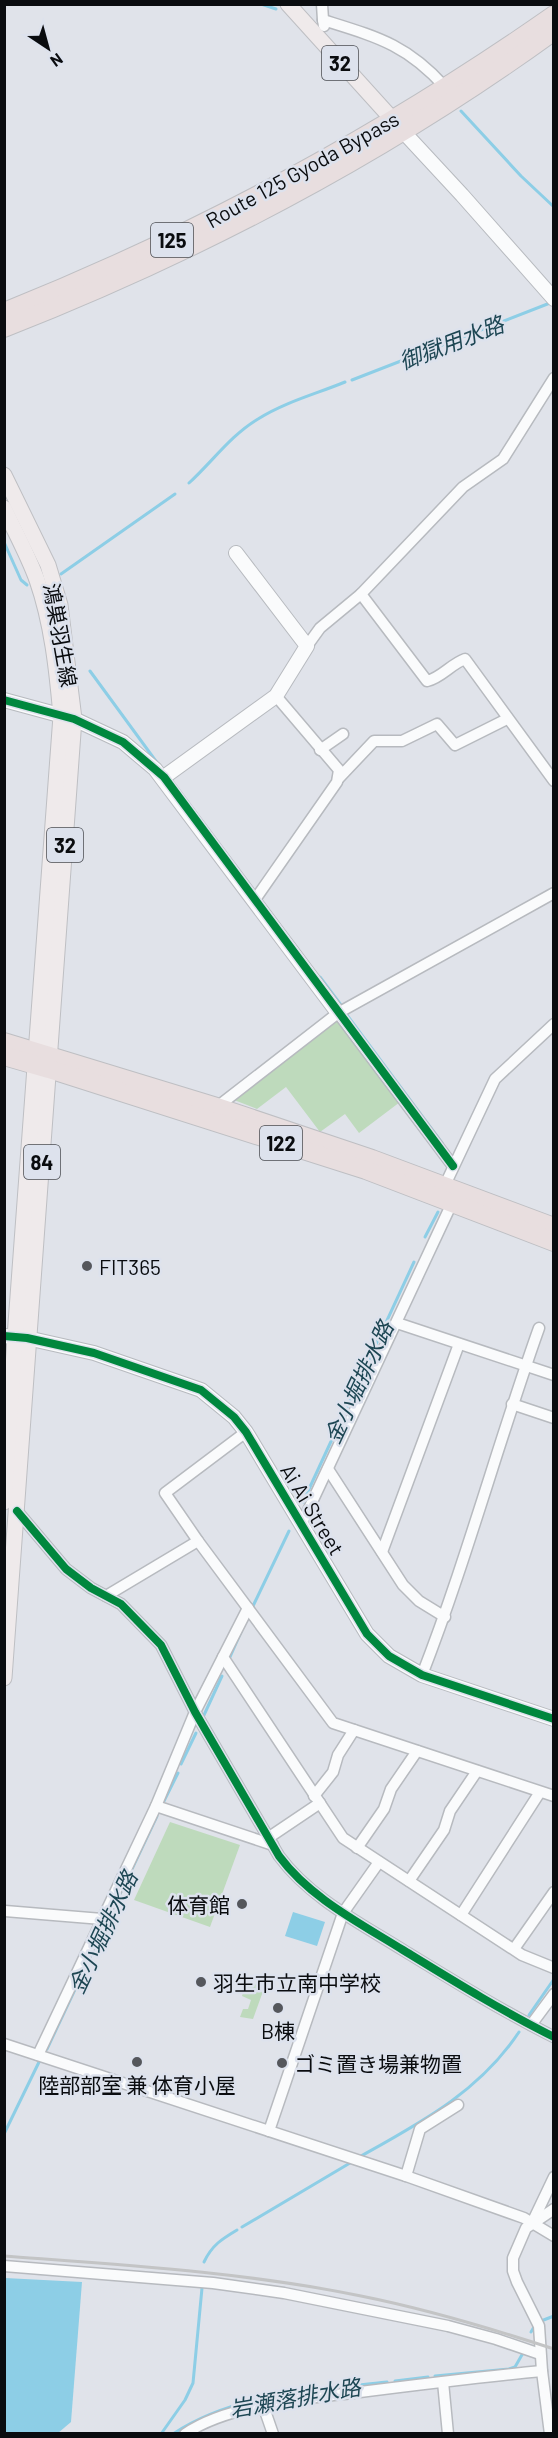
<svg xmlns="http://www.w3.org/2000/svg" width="558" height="2438" viewBox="0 0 558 2438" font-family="Barlow,'Noto Sans JP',sans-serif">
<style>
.green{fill:#bedabc}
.water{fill:#8dcee6}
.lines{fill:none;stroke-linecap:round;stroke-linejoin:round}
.stream{stroke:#8dcee6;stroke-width:3}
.street-casing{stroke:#b7babf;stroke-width:13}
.secondary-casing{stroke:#b7babf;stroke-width:16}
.primary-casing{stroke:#bebfc3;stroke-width:17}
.highway-casing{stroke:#bebfc3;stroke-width:20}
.street{stroke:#fafbfc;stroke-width:10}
.secondary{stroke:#fafbfc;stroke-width:14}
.primary{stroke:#efeaeb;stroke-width:15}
.highway{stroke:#e8dedf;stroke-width:18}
.rail{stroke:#c3c4c5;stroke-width:3}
.cycleway-casing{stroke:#dde2ed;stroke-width:11}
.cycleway{stroke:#00873e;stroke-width:8}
.poi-dot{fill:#55575c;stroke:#dde2ed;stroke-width:2}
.labels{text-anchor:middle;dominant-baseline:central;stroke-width:5;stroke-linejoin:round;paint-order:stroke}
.shield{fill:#dde2ed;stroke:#494c52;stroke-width:1.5}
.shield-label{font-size:20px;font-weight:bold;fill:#0a0c0f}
.street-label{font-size:21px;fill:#0a0c0f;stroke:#dde2ed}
.poi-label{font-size:21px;fill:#0a0c0f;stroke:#dde2ed;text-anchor:start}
.water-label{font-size:22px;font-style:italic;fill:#1d4653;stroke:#dde2ed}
</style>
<rect width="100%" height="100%" fill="#e0e3ea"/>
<g class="green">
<polygon points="337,1019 400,1102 359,1133 345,1114 320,1132 286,1087 257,1109 229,1098"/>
<polygon points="170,1822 240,1845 210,1927 134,1900"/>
<polygon points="246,1983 253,1985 266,1983 253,2019 240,2017 243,2009 248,2009 251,2000 242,1996"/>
</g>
<g class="water">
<polygon points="293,1912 325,1922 317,1946 285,1936"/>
<polygon points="5,2278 82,2282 71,2422 58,2433 5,2433"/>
</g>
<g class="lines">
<g class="stream">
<polyline points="261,4 276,9"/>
<polyline points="461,111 521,176 554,207"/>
<polyline points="352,380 550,303"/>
<path d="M189,483C212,462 231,435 258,419C285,402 316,394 345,382"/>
<polyline points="4,542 21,580 27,585"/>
<polyline points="61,574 175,494"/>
<polyline points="90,671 158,764"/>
<polyline points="320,977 341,1005"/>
<polyline points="344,1011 442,1143"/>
<polyline points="425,1237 438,1212"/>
<polyline points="303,1502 414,1262"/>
<polyline points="253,1606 289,1531"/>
<polyline points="230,1657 241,1632"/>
<polyline points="204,1715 222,1676"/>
<polyline points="181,1764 196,1733"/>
<polyline points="164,1801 178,1773"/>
<polyline points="131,1871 157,1816"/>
<polyline points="529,2015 554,1979"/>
<polyline points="47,2049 125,1883"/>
<polyline points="4,2134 40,2060"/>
<path d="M361,2156C422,2122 480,2091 519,2032"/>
<polyline points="242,2227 350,2163"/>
<path d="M204,2262C212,2245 222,2239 237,2230"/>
<polyline points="541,2321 554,2316"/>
<polyline points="531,2332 534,2327"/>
<polyline points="435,2376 509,2369 515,2367 523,2353"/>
<polyline points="395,2381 428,2377"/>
<polyline points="161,2434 185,2400 193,2383 202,2288"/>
<path d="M173,2434C235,2393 315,2390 387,2382"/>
</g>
<defs>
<g id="street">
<polyline points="322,4 323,20"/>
<path d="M324,26L323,20C377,37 406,44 445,87"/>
<path d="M554,378L503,459L463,487L361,594L427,681C441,678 451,664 465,659L554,781"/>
<polyline points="307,646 320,628 361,594"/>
<polyline points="320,750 343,734"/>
<polyline points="338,779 374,741 402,741 437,724 455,745 507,719"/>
<polyline points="254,901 337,782 339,770 276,696"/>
<polyline points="338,1013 453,1166"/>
<polyline points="217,1107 338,1013 554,893"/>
<polyline points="445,1185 495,1079 554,1024"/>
<polyline points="397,1323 554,1375"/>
<polyline points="512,1404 554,1418"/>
<polyline points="246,1432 165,1493 198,1541 333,1723 554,1796"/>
<polyline points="328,1469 403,1585 419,1601 445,1617"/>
<path d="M17,1511L66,1569L91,1588L121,1604L161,1645L195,1712L279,1856C310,1898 360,1923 403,1950C452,1980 502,2011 554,2037"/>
<polyline points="300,1522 305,1517 452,1203"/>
<polyline points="382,1552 459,1344"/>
<polyline points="106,1596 198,1541"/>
<polyline points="248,1608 223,1657 343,1838 522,1955 554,1968"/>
<path d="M422,1675C466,1562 498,1443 539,1328"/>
<polyline points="314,1796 333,1772 338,1755 354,1730"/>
<polyline points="156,1806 273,1845"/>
<polyline points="268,1838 320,1803"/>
<polyline points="357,1848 384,1809 391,1789 417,1751"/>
<polyline points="409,1881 444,1830 450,1811 477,1771"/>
<polyline points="5,1911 102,1919"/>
<polyline points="461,1915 540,1792"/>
<polyline points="514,1949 554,1892"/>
<polyline points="531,2025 554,1994"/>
<polyline points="4,2044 406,2176 524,2218 554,2236"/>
<polyline points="38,2055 156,1806 195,1712 223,1657"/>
<polyline points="269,2131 343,1913 379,1862"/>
<polyline points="406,2176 420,2129 458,2105"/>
<polyline points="533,2221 554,2177"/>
<polyline points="4,2266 213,2283 284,2293 448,2326 496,2339 540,2354"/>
<polyline points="443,2382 448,2434"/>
<polyline points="263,2405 273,2434"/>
<path d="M185,2434C227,2405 301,2399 352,2393C415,2385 478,2377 542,2371"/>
<polyline points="550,2434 542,2371 539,2326 517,2282 513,2271 513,2258 526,2228 554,2209"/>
</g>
<g id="secondary">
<polyline points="398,126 462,195 554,299"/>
<polyline points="4,700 74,719 123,742 155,769 338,1013"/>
<polyline points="164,777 276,696 307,646 236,553"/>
<polyline points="4,1336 27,1338 94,1353 201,1390 234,1417 246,1432 367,1634 389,1656 422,1675 554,1719"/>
</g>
<g id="primary">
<polyline points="288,4 393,120"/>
<polyline points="4,475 48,565 60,605 74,719 4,1678"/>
<path d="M4,508C15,532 28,555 37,580C52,623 57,670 61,716L15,1337L4,1502"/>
</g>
<g id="highway">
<path d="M4,312C199,234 382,135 554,15"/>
<path d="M4,328C197,252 386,153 554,31"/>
<polyline points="4,1042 217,1107 372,1159 554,1227"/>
<polyline points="4,1056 49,1069 366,1170 554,1242"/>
</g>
</defs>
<use href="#street" class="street-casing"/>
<use href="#secondary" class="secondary-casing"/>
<use href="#primary" class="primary-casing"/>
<use href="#highway" class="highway-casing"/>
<use href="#street" class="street"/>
<use href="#secondary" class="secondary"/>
<use href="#primary" class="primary"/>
<use href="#highway" class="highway"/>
<path class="rail" d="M4,2256C124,2265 244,2272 361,2296C426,2309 490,2328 554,2349"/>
<defs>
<g id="cycleway">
<polyline points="4,700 74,719 123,742 164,777 453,1166"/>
<polyline points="4,1336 27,1338 94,1353 201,1390 234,1417 246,1432 367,1634 389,1656 422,1675 554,1719"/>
<path d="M17,1511L66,1569L91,1588L121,1604L161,1645L195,1712L279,1856C310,1898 360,1923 403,1950C452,1980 502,2011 554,2037"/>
</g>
</defs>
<use href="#cycleway" class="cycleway-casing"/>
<use href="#cycleway" class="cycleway"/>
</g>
<g class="poi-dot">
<circle cx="87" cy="1266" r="6"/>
<circle cx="242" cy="1904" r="6"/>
<circle cx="201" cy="1982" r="6"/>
<circle cx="278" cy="2008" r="6"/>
<circle cx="137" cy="2062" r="6"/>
<circle cx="282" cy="2063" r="6"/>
</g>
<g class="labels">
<g class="shield">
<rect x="322" y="46" width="36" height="34" rx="4.5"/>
<rect x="151" y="223" width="42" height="34" rx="4.5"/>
<rect x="47" y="828" width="36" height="34" rx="4.5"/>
<rect x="260" y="1126" width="42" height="34" rx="4.5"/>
<rect x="24" y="1145" width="36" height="34" rx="4.5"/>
</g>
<g class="shield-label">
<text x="340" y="63">32</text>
<text x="172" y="240">125</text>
<text x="65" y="845">32</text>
<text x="281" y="1143">122</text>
<text x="42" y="1162">84</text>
</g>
<g class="street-label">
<text transform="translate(302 169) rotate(-29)">Route 125 Gyoda Bypass</text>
<text transform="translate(61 635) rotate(80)">鴻巣羽生線</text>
<text transform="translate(313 1509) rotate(59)">Ai Ai Street</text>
</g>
<g class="poi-label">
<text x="99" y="1266">FIT365</text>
<text x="230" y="1904" text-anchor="end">体育館</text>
<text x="213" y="1982">羽生市立南中学校</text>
<text x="278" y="2030" text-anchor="middle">B棟</text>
<text x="294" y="2063">ゴミ置き場兼物置</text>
<text x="137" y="2084" text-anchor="middle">陸部部室 兼 体育小屋</text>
</g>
<g class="water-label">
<text transform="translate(451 342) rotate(-21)">御獄用水路</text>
<text transform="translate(358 1382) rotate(-65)">金小堀排水路</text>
<text transform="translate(102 1932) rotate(-65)">金小堀排水路</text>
<text transform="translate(295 2397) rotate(-10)">岩瀬落排水路</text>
</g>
</g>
<rect width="558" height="2438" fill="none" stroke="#0a0c0f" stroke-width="12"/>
<g transform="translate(48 48) rotate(144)" stroke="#dde2ed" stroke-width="4.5" paint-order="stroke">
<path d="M0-4.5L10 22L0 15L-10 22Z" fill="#0a0c0f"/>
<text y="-9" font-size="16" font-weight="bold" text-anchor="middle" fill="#0a0c0f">N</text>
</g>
</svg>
